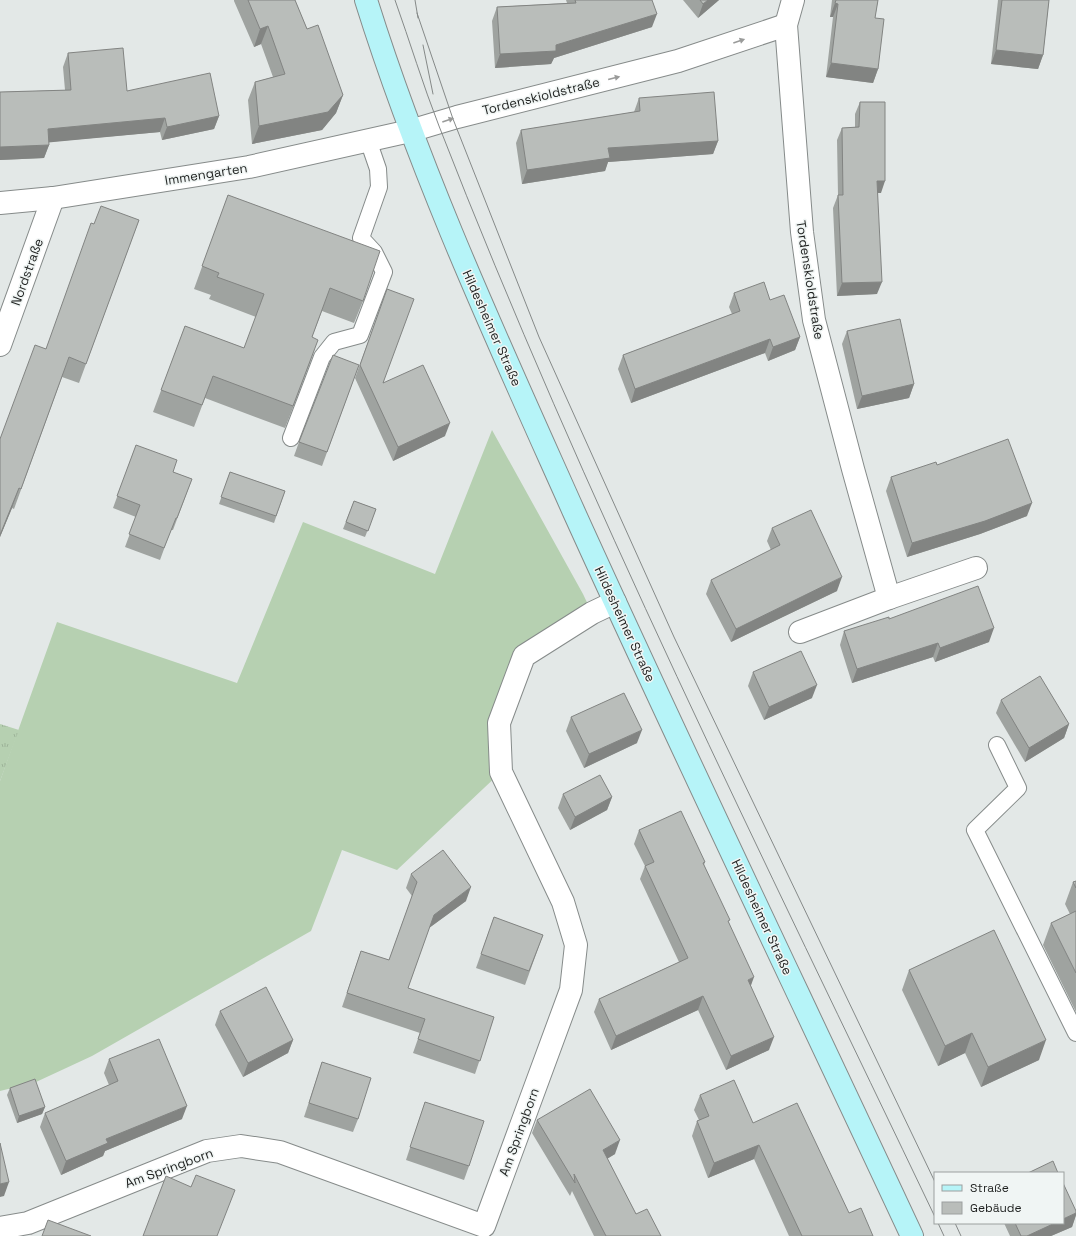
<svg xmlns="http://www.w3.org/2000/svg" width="1076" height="1236" viewBox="0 0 1076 1236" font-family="'Space Grotesk',sans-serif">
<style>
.grass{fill:#b6d0b1}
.park{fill:url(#park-tufts)}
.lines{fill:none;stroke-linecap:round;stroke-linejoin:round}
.lane-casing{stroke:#868b8a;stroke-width:18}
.street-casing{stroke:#868b8a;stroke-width:24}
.secondary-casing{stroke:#868b8a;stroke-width:24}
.lane{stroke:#fff;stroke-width:16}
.street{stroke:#fff;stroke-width:22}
.secondary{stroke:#b6f4f8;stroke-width:22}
.tram{stroke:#858988;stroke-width:1}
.wall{fill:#9fa3a0}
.shaded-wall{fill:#828482}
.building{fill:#b9bdba;stroke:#828482}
.oneway{fill:#9a9b9a}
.labels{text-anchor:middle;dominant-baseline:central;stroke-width:3;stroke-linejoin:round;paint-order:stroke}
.street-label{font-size:13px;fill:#1e201f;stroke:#f0f5f4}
</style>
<defs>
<pattern id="park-tufts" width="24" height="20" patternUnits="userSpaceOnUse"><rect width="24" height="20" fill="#b6d0b1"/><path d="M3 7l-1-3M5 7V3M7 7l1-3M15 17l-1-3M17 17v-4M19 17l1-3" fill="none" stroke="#9cb298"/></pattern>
</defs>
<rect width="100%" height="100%" fill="#e3e8e7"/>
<polygon class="grass" points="492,430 583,594 592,613 524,656 499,723 501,772 397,870 342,850 311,931 92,1056 36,1082 0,1091 0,781 57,622 237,683 303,522 435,574"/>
<polygon class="park" points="0,724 19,730 0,781"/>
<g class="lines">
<defs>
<g id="lane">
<polyline points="291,438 322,357 334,342 360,335 384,272 374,252 361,238 379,187 378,169 368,140"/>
<polyline points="997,745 1018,788 975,830 1076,1033"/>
</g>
<g id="street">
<polyline points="793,0 786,25 802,232 814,320 853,469 889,598"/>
<polyline points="0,203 53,198 249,167 410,131 457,117 678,61 786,25"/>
<polyline points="0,345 53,198"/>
<polyline points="800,632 889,598 976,568"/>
<polyline points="0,1228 28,1223 207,1151 241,1146 280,1152 484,1226 571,990 576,945 563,902 501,772 499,723 524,656 592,613 615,602"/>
</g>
<path id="secondary" d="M366,0C421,176 498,342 573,510C683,753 799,994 912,1236"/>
</defs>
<use href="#lane" class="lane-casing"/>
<use href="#street" class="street-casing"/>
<use href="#secondary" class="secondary-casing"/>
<use href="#lane" class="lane"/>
<use href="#street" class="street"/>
<use href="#secondary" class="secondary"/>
<g class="tram">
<path d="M395,0C410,42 423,85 439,126C584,499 763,857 935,1217"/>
<polyline points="415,0 418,18"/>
<polyline points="417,13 453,119 539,337 674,637 935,1182"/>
<polyline points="423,45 433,94"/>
<polyline points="938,1223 944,1236"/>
<polyline points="955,1223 961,1236"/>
</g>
</g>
<g class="wall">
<polygon points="234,0 295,0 307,29 343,95 336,113 322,130 252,144 248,100 255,82 273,77 261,44 254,47 234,1"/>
<polygon points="566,0 652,0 652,27 554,58 551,64 495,68 492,21 497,7 567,3"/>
<polygon points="683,0 719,0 698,18"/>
<polygon points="832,0 878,0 875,18 878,69 873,83 826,77 833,17 830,17"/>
<polygon points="998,0 1049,0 1043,55 1038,69 991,64"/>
<polygon points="68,53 127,91 219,116 214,129 162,140 160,132 48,142 49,145 44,158 0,160 0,92 65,90 63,67"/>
<polygon points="639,98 718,141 713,154 608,162 605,171 522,184 516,143 521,130 634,112"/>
<polygon points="860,102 881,193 878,193 877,294 837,296 833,208 838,195 837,140 842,128 855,127 855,114"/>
<polygon points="228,195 363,301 354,323 322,311 312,337 310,362 285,428 205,398 194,427 153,412 185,326 244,348 256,317 209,299 211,295 194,289"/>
<polygon points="139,220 79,383 62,377 14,509 12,508 0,537 0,439 46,349 94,224"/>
<polygon points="387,289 384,383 445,436 393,461 355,378"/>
<polygon points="734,293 770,300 800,337 795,350 768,361 765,353 631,403 618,369 623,355 732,314 729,307"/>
<polygon points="847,331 914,384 909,398 857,409 842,344"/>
<polygon points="359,365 322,466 294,456 299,442"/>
<polygon points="136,445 173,472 192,479 173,530 171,530 160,560 125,547 136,517 113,508"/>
<polygon points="937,465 1027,516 980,534 907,557 886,491 891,477"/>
<polygon points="230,472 285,491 274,523 219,504"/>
<polygon points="354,501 376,509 365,537 343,529"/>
<polygon points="772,528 837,591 731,642 706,594 711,580 771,550 767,541"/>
<polygon points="889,619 989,642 935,662 933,657 852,683 840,645 844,631"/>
<polygon points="753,672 812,698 764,720 748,686"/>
<polygon points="1001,700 1069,724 1064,738 1025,762 996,713"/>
<polygon points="571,717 637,743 584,768 566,731"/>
<polygon points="563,794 612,797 607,810 570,830 558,808"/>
<polygon points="639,830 705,862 704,865 729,923 751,987 769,1050 726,1070 698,1010 611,1050 594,1012 599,999 679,962 640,879 645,866 634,844"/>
<polygon points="411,874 466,901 429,928 408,988 494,1017 475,1074 413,1053 420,1033 342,1007 361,951 389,960 412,896 406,888"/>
<polygon points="1076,881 1076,1012 1043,945 1051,923 1070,914 1065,904 1073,882"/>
<polygon points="494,917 543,935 525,985 476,968"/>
<polygon points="909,970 1039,1060 981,1087 965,1053 938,1066 902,990"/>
<polygon points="220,1011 293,1040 288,1053 243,1077 215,1025"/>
<polygon points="109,1059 182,1119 105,1151 103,1156 61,1175 40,1127 45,1113 109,1085 104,1073"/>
<polygon points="322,1062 358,1119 353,1132 304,1117"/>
<polygon points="10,1088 45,1107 42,1114 17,1123 7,1095"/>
<polygon points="700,1095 753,1123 873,1236 789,1236 754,1159 708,1178 692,1136 697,1121 699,1120 694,1110"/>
<polygon points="425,1102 469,1166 464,1180 406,1160"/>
<polygon points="537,1120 615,1154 607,1159 636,1214 661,1236 594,1236 572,1191 570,1196 532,1133"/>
<polygon points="1076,1211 1076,1215 1072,1227 1051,1236 1010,1236 1004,1223 1063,1223"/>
</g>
<g class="shaded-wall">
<polygon points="708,0 719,0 698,18 703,4"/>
<polygon points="835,3 838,4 833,17 830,17"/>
<polygon points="657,14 652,27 554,58 551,64 495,68 500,54 556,45"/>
<polygon points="268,26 261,44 254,47 260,29"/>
<polygon points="996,50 1043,55 1038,69 991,64"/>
<polygon points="831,63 878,69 873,83 826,77"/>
<polygon points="343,95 336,113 322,130 252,144 259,126"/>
<polygon points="219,116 214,129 162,140 167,127"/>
<polygon points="165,118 160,132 43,143 48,129"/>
<polygon points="718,141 713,154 608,162 605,171 522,184 527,170 608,148"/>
<polygon points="49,145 44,158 0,160 0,147"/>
<polygon points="877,181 885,181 881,193 872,193"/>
<polygon points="882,282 877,294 837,296 842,283"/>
<polygon points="800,337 795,350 768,361 773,347"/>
<polygon points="770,339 765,353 631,403 635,389"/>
<polygon points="318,340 310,362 285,428 293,406"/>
<polygon points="914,384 909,398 857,409 862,396"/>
<polygon points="450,423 445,436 393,461 398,447"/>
<polygon points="19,488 12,508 0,537 0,535"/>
<polygon points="1032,503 1027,516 980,534 907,557 912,543"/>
<polygon points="842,577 837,591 731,642 736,629"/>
<polygon points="994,628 989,642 935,662 940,648"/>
<polygon points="938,643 933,657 852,683 857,669"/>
<polygon points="817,685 812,698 764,720 769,707"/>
<polygon points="1069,724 1064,738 1025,762 1029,748"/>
<polygon points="642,730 637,743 584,768 589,754"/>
<polygon points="612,797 607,810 570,830 575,817"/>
<polygon points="471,887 466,901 429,928 434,915"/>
<polygon points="754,977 749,991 748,980"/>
<polygon points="703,996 698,1010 611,1050 616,1036"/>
<polygon points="972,1033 965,1053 938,1066 945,1046"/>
<polygon points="774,1037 769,1050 726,1070 731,1056"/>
<polygon points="293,1040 288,1053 243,1077 248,1063"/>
<polygon points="1046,1040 1039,1060 981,1087 988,1067"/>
<polygon points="187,1106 182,1119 105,1151 103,1156 61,1175 66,1161 106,1139"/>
<polygon points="45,1107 42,1114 17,1123 19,1116"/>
<polygon points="620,1140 615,1154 598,1164 603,1150"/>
<polygon points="759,1145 754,1159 708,1178 714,1163"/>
<polygon points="9,1182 4,1196 0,1197 0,1184"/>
<polygon points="1076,1213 1076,1215 1072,1227 1051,1236 1027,1236 1055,1223 1063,1223 1063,1219"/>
</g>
<g class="building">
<polygon points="248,0 295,0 307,29 318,25 343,95 328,112 259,126 255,82 285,74 268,26 260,29"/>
<polygon points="575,0 652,0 657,14 556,45 556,51 500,54 497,7 576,3"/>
<polygon points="700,0 708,0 703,4"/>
<polygon points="836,0 878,0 875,18 884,19 878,69 831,63 838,4 835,3"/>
<polygon points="1002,0 1049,0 1043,55 996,50"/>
<polygon points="123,48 127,91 210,73 219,116 167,127 165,118 48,129 49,145 0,147 0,92 71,90 68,53"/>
<polygon points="714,92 718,141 608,148 610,158 527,170 521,130 640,111 639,98"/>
<polygon points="860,102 885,102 885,181 877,181 882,282 842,283 838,195 843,195 842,128 859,127"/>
<polygon points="228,195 380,251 363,301 330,288 312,337 318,340 293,406 213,376 202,405 161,390 185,326 244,348 264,294 217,277 219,273 202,266"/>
<polygon points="101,206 139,220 86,364 69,357 21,489 19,488 0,535 0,439 35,345 46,349 91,223 94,224"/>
<polygon points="764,282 770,300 784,295 800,337 773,347 770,339 635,389 623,355 740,311 734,293"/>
<polygon points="387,289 414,299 383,383 423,365 450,423 398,447 360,365"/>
<polygon points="900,319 914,384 862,396 847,331"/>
<polygon points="333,355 359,365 327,452 299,442"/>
<polygon points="1008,439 1032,503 985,521 912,543 891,477 936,462 937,465"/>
<polygon points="136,445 177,460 173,472 192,479 177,518 176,518 164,548 129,534 140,505 117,496"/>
<polygon points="230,472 285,491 276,516 221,497"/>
<polygon points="354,501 376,509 368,531 346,522"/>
<polygon points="811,510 842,577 736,629 711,580 780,545 772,528"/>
<polygon points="978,586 994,628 940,648 938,643 857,669 844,631 889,617 889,619"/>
<polygon points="801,651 817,685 769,707 753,672"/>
<polygon points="1040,676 1069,724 1029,748 1001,700"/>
<polygon points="624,693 642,730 589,754 571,717"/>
<polygon points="600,775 612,797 575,817 563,794"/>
<polygon points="681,811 705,862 703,863 730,920 728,921 754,977 748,980 774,1037 731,1056 703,996 616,1036 599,999 688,958 645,866 654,862 639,830"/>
<polygon points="443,850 471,887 434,915 408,988 494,1017 480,1061 418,1039 425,1019 347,993 361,951 389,960 417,882 411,874"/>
<polygon points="1076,881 1076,888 1073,882"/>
<polygon points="1076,911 1076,973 1051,923"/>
<polygon points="494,917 543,935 529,971 481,954"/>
<polygon points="994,930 1046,1040 988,1067 972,1033 945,1046 909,970"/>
<polygon points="266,987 293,1040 248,1063 220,1011"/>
<polygon points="159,1039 187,1106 106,1139 108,1143 66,1161 45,1113 118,1081 109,1059"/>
<polygon points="322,1062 371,1078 358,1119 309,1103"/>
<polygon points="35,1079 45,1107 19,1116 10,1088"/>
<polygon points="734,1080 753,1123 797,1103 849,1213 861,1208 873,1236 802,1236 759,1145 714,1163 697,1121 709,1116 700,1095"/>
<polygon points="590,1089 620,1140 603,1150 636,1214 647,1209 661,1236 606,1236 574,1174 575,1183 537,1120"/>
<polygon points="425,1102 484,1121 469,1166 410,1147"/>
<polygon points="0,1143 9,1182 0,1184"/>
<polygon points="1053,1161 1058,1173 1028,1173"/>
<polygon points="196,1175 235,1190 217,1236 143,1236 166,1176 191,1187"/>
<polygon points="1063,1183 1076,1211 1076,1213 1063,1219"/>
<polygon points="48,1220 91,1236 42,1236"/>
<polygon points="1015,1223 1055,1223 1027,1236 1021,1236"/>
</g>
<defs><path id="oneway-solid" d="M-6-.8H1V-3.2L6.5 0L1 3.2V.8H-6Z"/></defs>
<g class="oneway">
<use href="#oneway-solid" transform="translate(739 41) rotate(-19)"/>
<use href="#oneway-solid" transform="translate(614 78) rotate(-14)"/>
<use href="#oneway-solid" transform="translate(448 120) rotate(-19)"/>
</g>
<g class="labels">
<g class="street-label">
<text transform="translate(541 96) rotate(-14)">Tordenskioldstraße</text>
<text transform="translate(206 174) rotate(-9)">Immengarten</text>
<text transform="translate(27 272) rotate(-70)">Nordstraße</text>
<text transform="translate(810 280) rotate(81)">Tordenskioldstraße</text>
<text transform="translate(492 328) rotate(66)">Hildesheimer Straße</text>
<text transform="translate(625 624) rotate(65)">Hildesheimer Straße</text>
<text transform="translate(762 917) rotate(65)">Hildesheimer Straße</text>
<text transform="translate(519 1132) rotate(-70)">Am Springborn</text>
<text transform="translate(169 1168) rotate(-20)">Am Springborn</text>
</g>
</g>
<rect x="934" y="1172" width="130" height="52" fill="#f0f5f4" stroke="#9ca09f"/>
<rect x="942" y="1185" width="20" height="6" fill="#b6f4f8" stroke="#9ca09f"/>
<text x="970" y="1192" font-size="12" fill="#1e201f">Straße</text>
<rect x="942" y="1202" width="20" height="12" fill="#b9bdba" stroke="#9ca09f"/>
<text x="970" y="1212" font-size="12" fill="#1e201f">Gebäude</text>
</svg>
